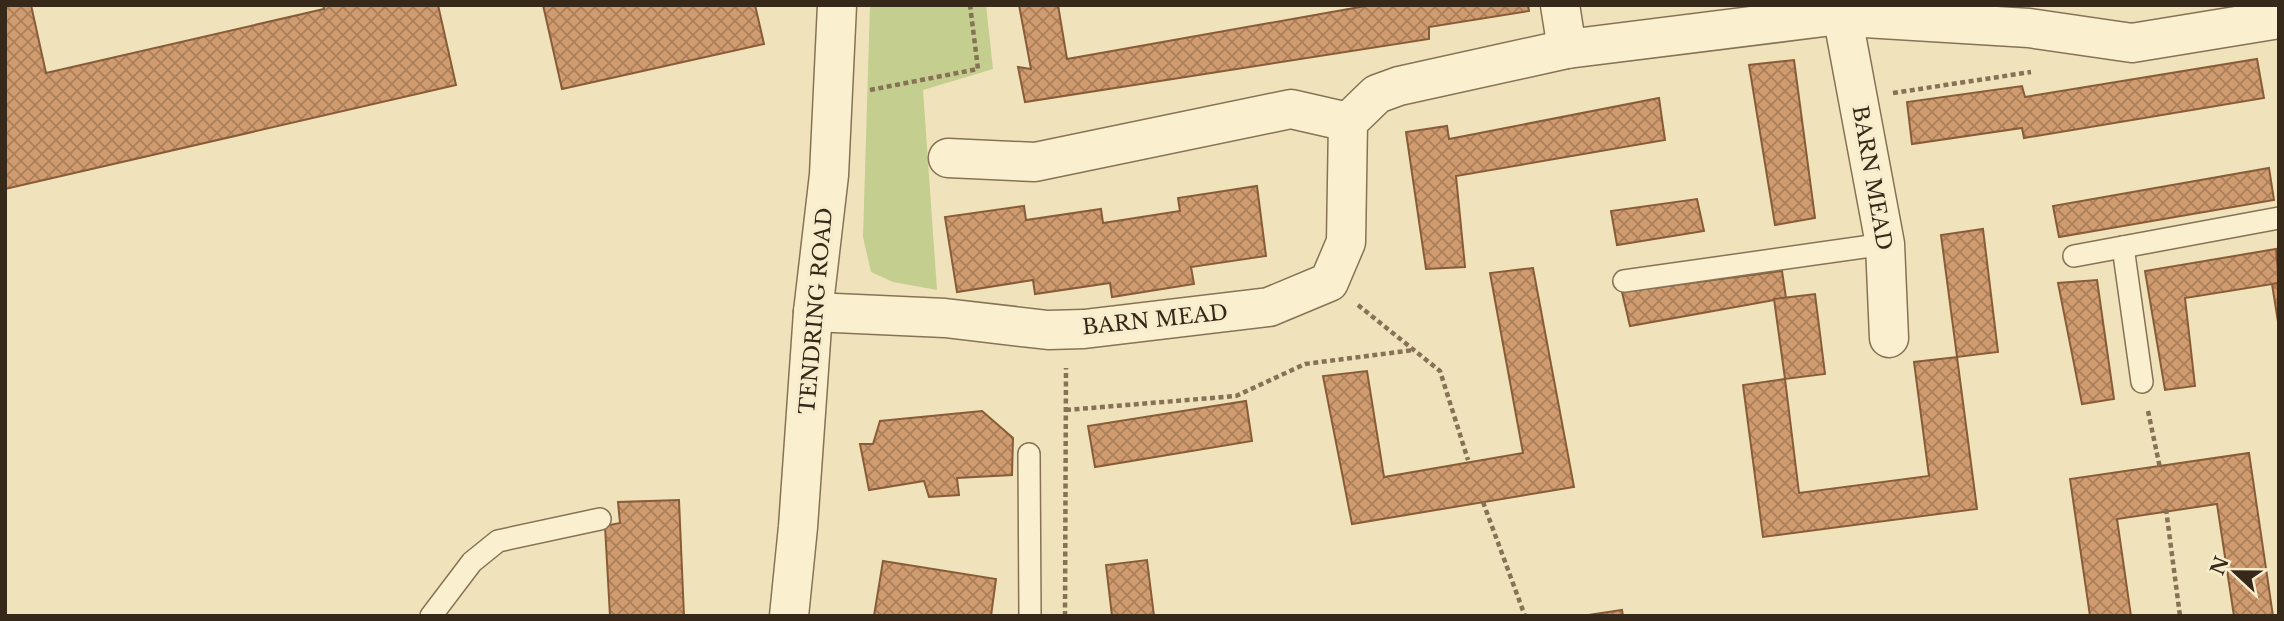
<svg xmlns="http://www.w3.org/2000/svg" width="2284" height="621" viewBox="0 0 2284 621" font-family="'Libre Baskerville',serif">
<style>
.grass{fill:#c3ce8f}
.building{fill:url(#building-cross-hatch);stroke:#885c39;stroke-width:2}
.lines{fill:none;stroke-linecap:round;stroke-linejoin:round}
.service-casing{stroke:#877255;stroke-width:24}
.minor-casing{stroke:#877255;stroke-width:41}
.path{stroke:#877255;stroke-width:4.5;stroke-dasharray:5 3.5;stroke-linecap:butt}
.service{stroke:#faefcf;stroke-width:21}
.minor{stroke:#faefcf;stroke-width:38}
.labels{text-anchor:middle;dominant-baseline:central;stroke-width:6;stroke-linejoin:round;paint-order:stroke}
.street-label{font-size:21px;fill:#36291a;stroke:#f7eccb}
</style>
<defs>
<pattern id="building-cross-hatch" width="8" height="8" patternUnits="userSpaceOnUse" patternTransform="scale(1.75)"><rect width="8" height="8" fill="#d09c6f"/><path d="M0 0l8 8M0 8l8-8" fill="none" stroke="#aa7f5a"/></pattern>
</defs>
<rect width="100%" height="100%" fill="#f0e3bb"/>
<polygon class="grass" points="870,5 986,5 993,69 923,90 937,290 893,282 871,272 863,237"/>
<g class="building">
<polygon points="5,5 31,5 46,73 324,9 323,5 438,5 456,85 5,189"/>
<polygon points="543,5 755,5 764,44 562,89"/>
<polygon points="1019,5 1058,5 1067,59 1371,5 1528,5 1529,11 1429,27 1429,39 1025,102 1018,67 1031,69"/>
<polygon points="2257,59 2264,98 2024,138 2022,128 1912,144 1907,102 2022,86 2025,97"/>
<polygon points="1794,60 1815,218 1775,225 1749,65"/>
<polygon points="1659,98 1665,140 1456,176 1465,267 1426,269 1406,132 1447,126 1449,139"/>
<polygon points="2269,168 2274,200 2059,237 2053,206"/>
<polygon points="1257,186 1266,256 1191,267 1194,284 1112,297 1110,283 1035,294 1033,280 957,292 945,217 1024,206 1026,220 1101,209 1103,223 1180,211 1178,198"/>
<polygon points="1697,199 1704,231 1617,245 1611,211"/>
<polygon points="1983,229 1998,352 1957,357 1941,235"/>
<polygon points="2276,249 2279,283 2185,298 2195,386 2165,390 2145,271"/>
<polygon points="1533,268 1574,487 1352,524 1323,376 1367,371 1384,477 1523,453 1490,273"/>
<polygon points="1782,271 1786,298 1630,326 1622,292"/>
<polygon points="2097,280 2114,399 2082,404 2058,283"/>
<polygon points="2279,283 2279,328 2272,284"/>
<polygon points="1815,294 1825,374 1785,379 1774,299"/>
<polygon points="1957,357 1977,509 1763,537 1743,385 1785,379 1799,493 1929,476 1914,362"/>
<polygon points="1246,401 1252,441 1095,467 1088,426"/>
<polygon points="982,411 1013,438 1012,475 957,478 959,495 929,497 924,481 869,490 860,444 873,444 880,421"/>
<polygon points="2249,453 2273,616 2234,616 2217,504 2117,519 2131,616 2090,616 2070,479"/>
<polygon points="679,500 684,616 610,616 605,526 620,523 618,502"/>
<polygon points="1147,560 1154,616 1112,616 1106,565"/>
<polygon points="883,561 996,579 991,616 874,616"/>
<polygon points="1622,610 1623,616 1582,616"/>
</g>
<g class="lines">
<defs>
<g id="service">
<polyline points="2123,247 2142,382"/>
<polyline points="2074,256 2279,218"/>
<polyline points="1624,281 1885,244"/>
<polyline points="1029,454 1030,616"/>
<polyline points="431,616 472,562 498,541 600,519"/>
</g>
<g id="minor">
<polyline points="1560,5 1567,49"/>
<polyline points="1843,19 1885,244 1889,338"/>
<polyline points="948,158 1035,162 1291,109 1348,122"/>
<polyline points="813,312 945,318 1048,330 1084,329 1269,307 1329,282 1346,242 1348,122 1377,94 1399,86 1567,49 1832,16 2029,28 2132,43 2279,19"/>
<polyline points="789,616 798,527 813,312 829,175 837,5"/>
</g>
</defs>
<use href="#service" class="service-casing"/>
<use href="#minor" class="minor-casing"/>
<g class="path">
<polyline points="870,90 978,69 970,5"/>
<polyline points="1893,93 2031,72"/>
<polyline points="1358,305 1440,371 1468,460"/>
<polyline points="1066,410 1236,396 1305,364 1414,350"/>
<polyline points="2148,411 2160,468"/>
<polyline points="1483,502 1525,616"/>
<polyline points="2166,509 2180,616"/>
<polyline points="1065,616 1066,368"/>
</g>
<use href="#service" class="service"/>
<use href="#minor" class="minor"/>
</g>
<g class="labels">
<g class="street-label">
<text transform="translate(1872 178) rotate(80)">BARN MEAD</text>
<text transform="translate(816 311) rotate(-85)">TENDRING ROAD</text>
<text transform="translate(1155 320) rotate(-6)">BARN MEAD</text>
</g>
</g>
<rect width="2284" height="621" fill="none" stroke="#36291a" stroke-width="14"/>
<g transform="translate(2235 572) rotate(292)" stroke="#f7eccb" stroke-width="5" paint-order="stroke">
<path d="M0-5L12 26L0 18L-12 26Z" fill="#36291a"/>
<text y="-10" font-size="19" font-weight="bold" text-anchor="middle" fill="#36291a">N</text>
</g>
</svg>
